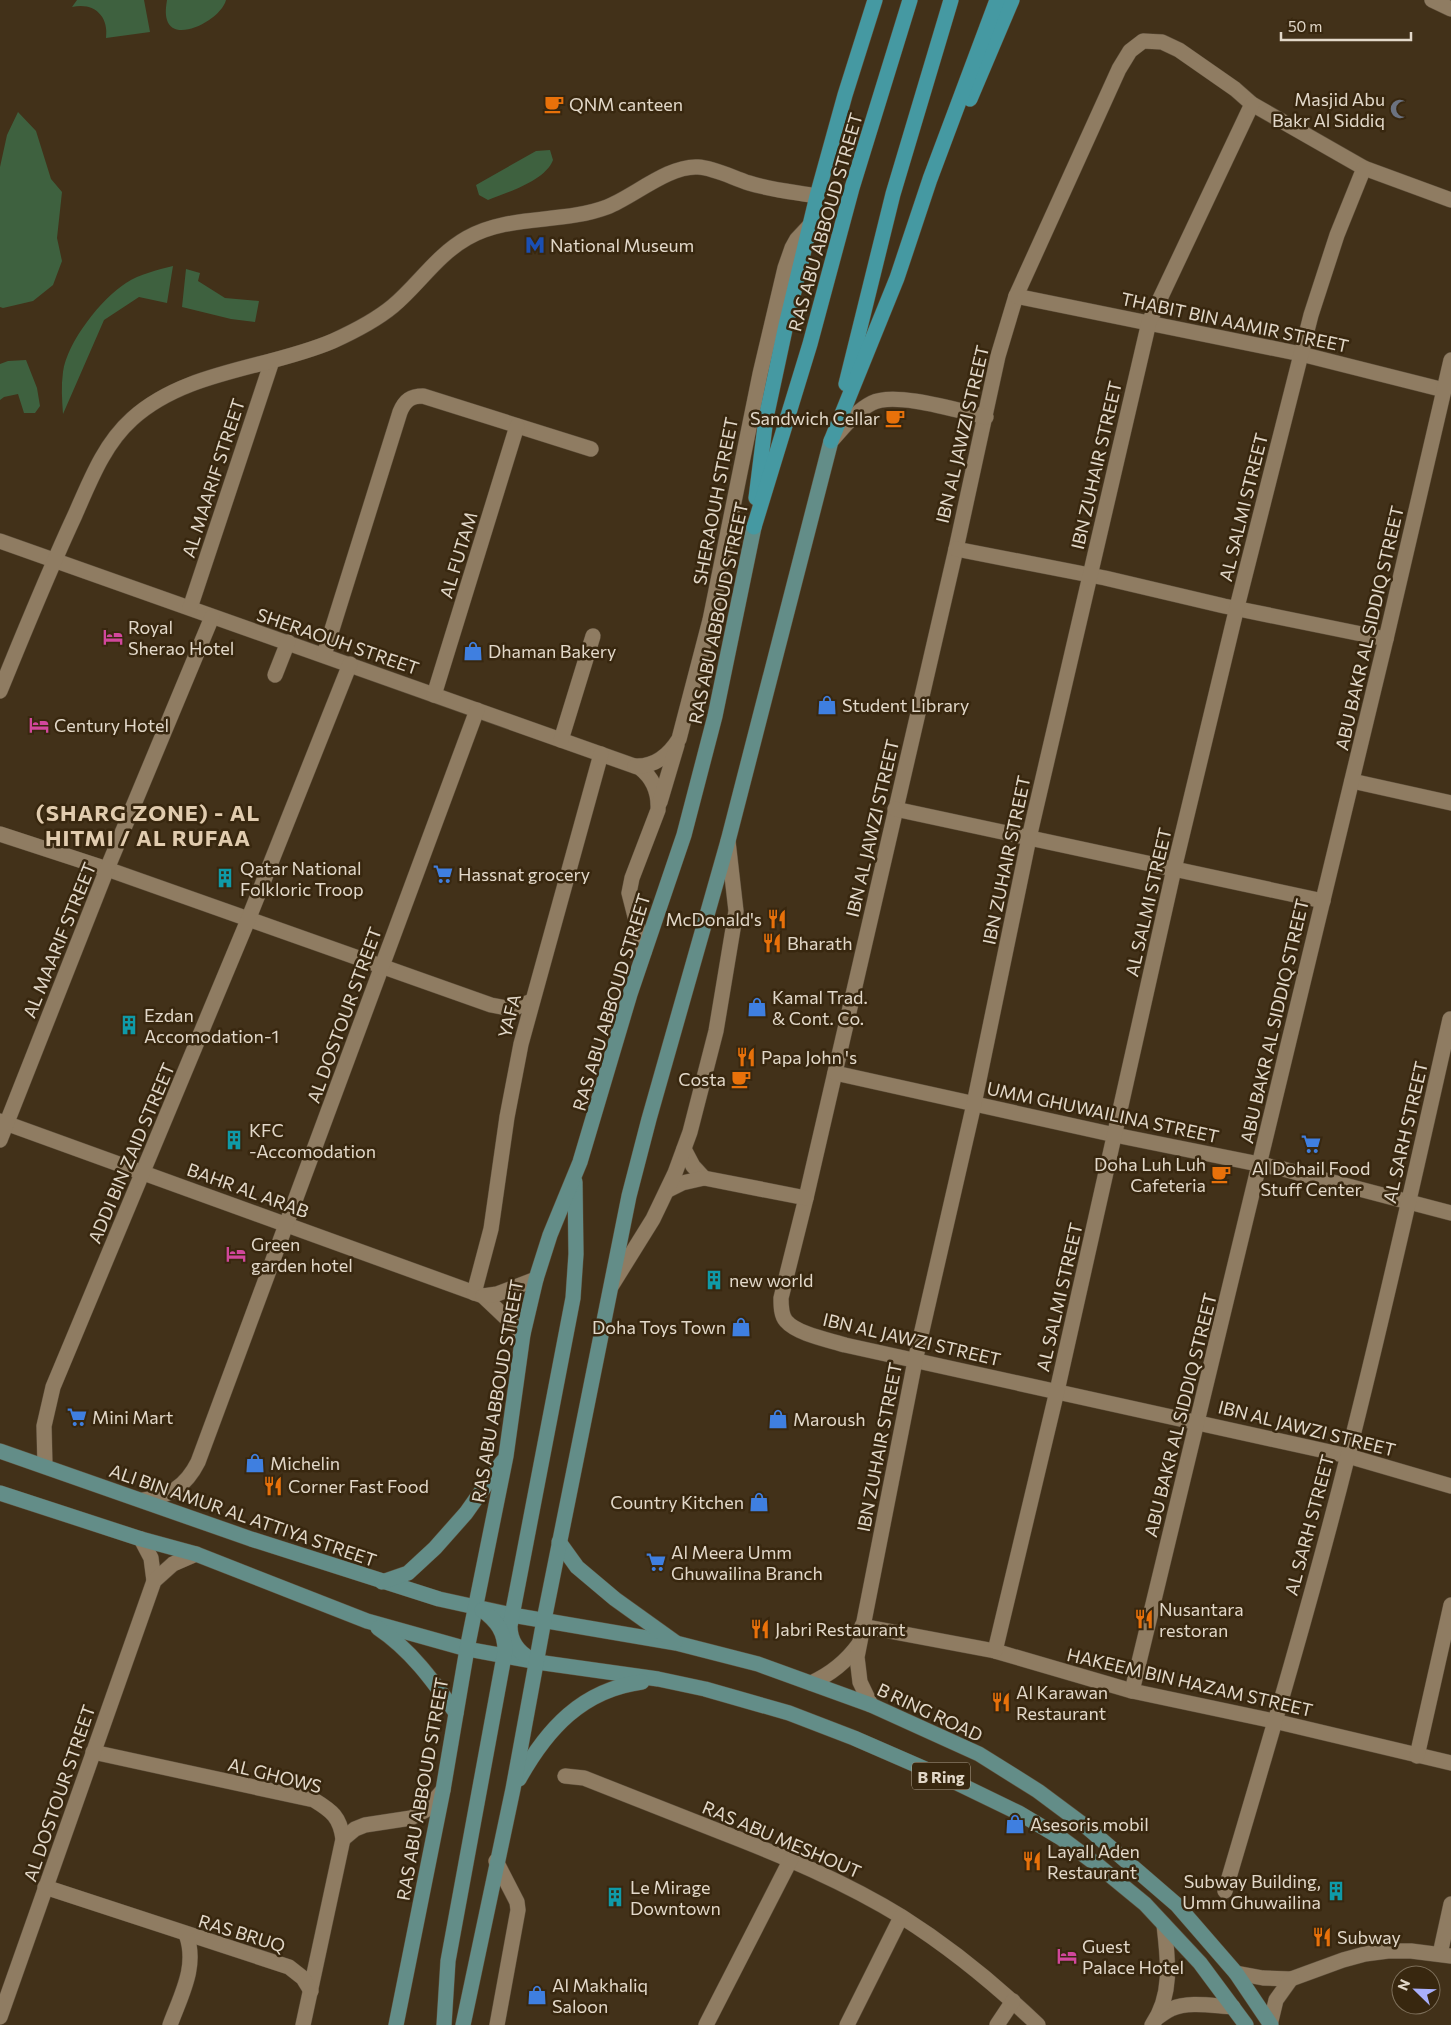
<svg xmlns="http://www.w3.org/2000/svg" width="1451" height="2025" viewBox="0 0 1451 2025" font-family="Commissioner,sans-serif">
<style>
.green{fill:#3e613f}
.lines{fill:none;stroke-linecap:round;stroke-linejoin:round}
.minor-casing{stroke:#5d4e3a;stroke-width:16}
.major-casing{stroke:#5d4e3a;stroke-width:16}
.highway-casing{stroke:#5d4e3a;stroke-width:16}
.minor{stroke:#8f7c62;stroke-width:15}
.major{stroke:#638d88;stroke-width:15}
.highway{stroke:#4599a2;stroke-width:15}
.labels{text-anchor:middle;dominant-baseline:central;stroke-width:5;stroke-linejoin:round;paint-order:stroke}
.shield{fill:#38270f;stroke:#afa391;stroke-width:1}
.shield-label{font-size:16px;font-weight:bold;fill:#e2d8c9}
.poi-label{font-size:18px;fill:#e2d8c9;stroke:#38270f;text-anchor:start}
.street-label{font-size:18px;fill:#e2d8c9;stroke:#38270f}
.district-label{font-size:22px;font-weight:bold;letter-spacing:1px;fill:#e1ccaf;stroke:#38270f}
</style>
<rect width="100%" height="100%" fill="#423119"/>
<g class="green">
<path d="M77,0H144L150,32L106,38C109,16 94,2 72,7Z"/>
<path d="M167,0H226C221,20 174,44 167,20C165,13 166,7 167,0Z"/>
<polygon points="18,112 36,131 51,179 62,192 57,238 62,261 53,285 33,301 3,308 0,307 0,167 7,135"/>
<path d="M550,150L553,160C545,181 508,192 488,200L479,195L476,185L536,151Z"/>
<path d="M173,266L167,303L139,297L104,320L63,414C62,400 61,386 63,372C67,342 102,298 126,283C140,274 157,270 173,266Z"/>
<polygon points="186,269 200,273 198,281 225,298 259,301 255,322 231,319 182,307"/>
<polygon points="26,360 37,388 40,406 35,413 24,413 18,394 4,397 0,400 0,364 8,361"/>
</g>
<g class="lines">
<defs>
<g id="minor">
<polyline points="1432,0 1451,9"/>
<path d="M1451,200L1364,168L1252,104L1235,89L1179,50L1162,42L1143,41L1130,51L1119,69L1016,296L998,356L956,549L806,1198L781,1298C781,1306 781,1315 786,1321C797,1334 829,1340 845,1345L1348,1456L1451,1486"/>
<polyline points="1016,296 1301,354 1444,390"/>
<path d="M832,440C844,427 856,411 872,403C895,391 959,411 986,417"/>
<path d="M0,541L640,768C654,779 659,793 658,810L632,878L629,893L644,952"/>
<polyline points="956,549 1105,578 1224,606 1386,639"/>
<polyline points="190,608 272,361"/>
<path d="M324,655L400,412C405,400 411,396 423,396L591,449"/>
<polyline points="275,675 288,642"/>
<path d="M0,691C24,632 48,573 75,515C90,481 104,444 132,419C186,370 268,369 333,341C355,331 375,321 393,306C419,284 437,255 467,238C509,214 562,224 607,207C633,197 669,165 698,167C715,168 733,178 749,183C771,190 794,192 817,196"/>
<polyline points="434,695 517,426"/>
<polyline points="561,740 593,636"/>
<path d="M635,766C654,767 669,755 679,739L710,620L760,374L785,268L792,248L797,239L811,224"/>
<polyline points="1352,781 1451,803"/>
<polyline points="660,802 677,745"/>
<polyline points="895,809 1323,901"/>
<polyline points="0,834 107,869 491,1005 512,1009 532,1001"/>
<polyline points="835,1073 1115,1135 1283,1169 1451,1213"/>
<polyline points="0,1121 483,1296 523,1334"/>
<polyline points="0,1140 107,869 212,617"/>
<polyline points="684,1149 693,1166 704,1178"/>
<polyline points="668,1190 682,1183 704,1178 806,1198"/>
<polyline points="612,1285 653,1219 675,1173 690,1132 716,1031 736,911 728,841"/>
<polyline points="474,1293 491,1229 507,1117 521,1044 601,754"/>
<polyline points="483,1296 497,1294 536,1279"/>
<polyline points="45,1466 44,1426 53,1387 248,920 350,664"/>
<path d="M143,1500C169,1497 186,1486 198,1462L477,710"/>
<polyline points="141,1539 151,1558 154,1581"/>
<polyline points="862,1626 995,1651 1132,1691 1274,1721 1451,1763"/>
<polyline points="995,1651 1057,1391 1174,869 1237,607 1311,315 1337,235 1364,168"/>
<path d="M811,1683C831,1674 846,1662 859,1644"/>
<polyline points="1132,1691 1386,639 1451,360"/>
<polyline points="871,1705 860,1682 857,1657 915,1361 974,1104 1029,838 1149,322 1252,104"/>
<path d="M93,1752L314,1800C332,1811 340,1817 343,1839L303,2025"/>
<polyline points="1417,1756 1451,1605"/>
<path d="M565,1776L584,1778C629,1796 675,1814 721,1832C783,1856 845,1882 902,1917C951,1948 996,1985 1038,2025"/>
<polyline points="343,1839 355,1829 365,1825 411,1818 426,1810 443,1790"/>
<polyline points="496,1861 517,1902 518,1910 497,2025"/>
<polyline points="45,1887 289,1967 303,1978 311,1991"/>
<path d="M1225,1891C1268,1746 1311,1602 1348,1455C1385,1311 1417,1165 1450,1019"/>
<polyline points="1440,1954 1451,1904"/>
<polyline points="1236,1973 1263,1978 1291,1979 1343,1960 1365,1954 1388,1951 1411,1951 1451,1956"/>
<polyline points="0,2017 154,1581 173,1564 196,1554"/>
<path d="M1157,2018C1161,2015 1166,2011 1171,2009C1189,2001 1213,2006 1233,2007"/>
<path d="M170,2025C181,1995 198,1966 186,1934"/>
<polyline points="706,2025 791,1859"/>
<polyline points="847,2025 901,1917"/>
<polyline points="997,2025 1013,2001"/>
<path d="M1152,2025C1173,1995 1168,1959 1164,1925"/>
<polyline points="1270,2025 1276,2000 1291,1979"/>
</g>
<g id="major">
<polyline points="0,1451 251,1539 439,1599 512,1615 676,1643 758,1664 871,1705 979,1754 1038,1791 1089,1829 1177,1905 1236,1973 1271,2025"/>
<polyline points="0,1493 141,1539 196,1554 367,1621 467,1649 537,1662 658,1679 705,1689 789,1713 854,1738 955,1782 1019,1813 1061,1838 1100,1867 1145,1904 1200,1963 1246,2025"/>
<polyline points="559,1542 577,1567 615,1599 675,1642"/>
<polyline points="382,1582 408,1573 435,1548 466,1513 502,1462"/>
<path d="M378,1628C411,1650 433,1681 456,1713"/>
<path d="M531,1659C518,1652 510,1641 510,1626L573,1298L576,1254L575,1182"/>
<path d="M519,1779C547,1729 582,1690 642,1682"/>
<polyline points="396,2025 443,1790 467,1649 506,1456 523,1334 536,1279 550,1235 580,1162 630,994 684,835 715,716 754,527"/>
<path d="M444,2025L448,1961L505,1651C505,1632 497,1621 482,1610"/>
<polyline points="463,2025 513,1789 544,1620 629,1196 649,1119 728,841 831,441"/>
</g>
<g id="highway">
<polyline points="970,99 1012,0"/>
<polyline points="846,384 893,194 951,0"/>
<polyline points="831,441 897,278 930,179 997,0"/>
<polyline points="756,498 766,418 786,325 817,196 845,95 875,0"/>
<polyline points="754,527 810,344 852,188 910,0"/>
</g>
</defs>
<use href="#minor" class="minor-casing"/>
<use href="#major" class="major-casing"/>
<use href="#highway" class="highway-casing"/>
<use href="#minor" class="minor"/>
<use href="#major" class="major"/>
<use href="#highway" class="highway"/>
</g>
<defs>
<symbol id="cafe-bare" viewBox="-9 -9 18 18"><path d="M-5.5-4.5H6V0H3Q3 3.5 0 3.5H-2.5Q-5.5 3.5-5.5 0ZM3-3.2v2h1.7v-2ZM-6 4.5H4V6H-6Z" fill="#e8710a" stroke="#38270f" stroke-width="2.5" paint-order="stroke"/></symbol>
<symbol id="mosque-bare" viewBox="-9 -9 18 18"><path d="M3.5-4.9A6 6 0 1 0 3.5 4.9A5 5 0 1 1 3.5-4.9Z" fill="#6b7280" stroke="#38270f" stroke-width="2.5" paint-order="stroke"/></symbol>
<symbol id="metro-bare" viewBox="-9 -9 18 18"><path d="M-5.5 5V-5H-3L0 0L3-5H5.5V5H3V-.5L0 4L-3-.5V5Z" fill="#1a4fb4" stroke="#38270f" stroke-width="2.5" paint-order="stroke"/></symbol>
<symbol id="hotel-bare" viewBox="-9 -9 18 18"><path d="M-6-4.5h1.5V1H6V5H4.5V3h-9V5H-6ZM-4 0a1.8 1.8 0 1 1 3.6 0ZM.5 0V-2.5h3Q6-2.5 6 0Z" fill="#d1479c" stroke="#38270f" stroke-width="2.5" paint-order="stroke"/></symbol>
<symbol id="shop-bare" viewBox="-9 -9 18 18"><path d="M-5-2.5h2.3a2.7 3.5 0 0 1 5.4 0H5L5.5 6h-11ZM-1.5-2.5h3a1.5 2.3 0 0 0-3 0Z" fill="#3f7fe0" stroke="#38270f" stroke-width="2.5" paint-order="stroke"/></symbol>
<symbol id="supermarket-bare" viewBox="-9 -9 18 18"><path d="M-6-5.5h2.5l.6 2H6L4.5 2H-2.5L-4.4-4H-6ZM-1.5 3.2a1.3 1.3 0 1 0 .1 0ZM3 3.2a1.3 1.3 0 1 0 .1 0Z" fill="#3f7fe0" stroke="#38270f" stroke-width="2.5" paint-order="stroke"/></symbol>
<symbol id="building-bare" viewBox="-9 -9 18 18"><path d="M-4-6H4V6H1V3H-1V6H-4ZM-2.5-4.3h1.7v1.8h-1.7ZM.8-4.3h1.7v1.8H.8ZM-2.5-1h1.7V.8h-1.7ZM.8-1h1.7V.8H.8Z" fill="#0f9aa8" stroke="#38270f" stroke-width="2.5" paint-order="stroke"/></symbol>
<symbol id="restaurant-bare" viewBox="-9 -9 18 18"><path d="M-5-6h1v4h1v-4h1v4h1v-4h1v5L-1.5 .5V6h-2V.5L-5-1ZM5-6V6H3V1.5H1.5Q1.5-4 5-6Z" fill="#e8710a" stroke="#38270f" stroke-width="2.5" paint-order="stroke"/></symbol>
</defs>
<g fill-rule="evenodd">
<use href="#cafe-bare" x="540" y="90" width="28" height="28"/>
<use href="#mosque-bare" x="1386" y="95" width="28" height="28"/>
<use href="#metro-bare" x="521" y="231" width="28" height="28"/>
<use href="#cafe-bare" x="881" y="404" width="28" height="28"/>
<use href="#hotel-bare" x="99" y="623" width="28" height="28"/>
<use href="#shop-bare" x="459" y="637" width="28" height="28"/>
<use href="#shop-bare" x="813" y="691" width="28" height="28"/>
<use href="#hotel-bare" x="25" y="711" width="28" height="28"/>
<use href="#supermarket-bare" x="429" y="860" width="28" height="28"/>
<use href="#building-bare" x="211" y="864" width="28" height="28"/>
<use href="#restaurant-bare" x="763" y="905" width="28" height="28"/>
<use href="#restaurant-bare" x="758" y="929" width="28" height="28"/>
<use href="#shop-bare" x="743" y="993" width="28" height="28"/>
<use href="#building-bare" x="115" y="1011" width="28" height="28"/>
<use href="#restaurant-bare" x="732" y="1043" width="28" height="28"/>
<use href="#cafe-bare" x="727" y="1065" width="28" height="28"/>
<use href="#building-bare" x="220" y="1126" width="28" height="28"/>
<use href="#supermarket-bare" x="1297" y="1130" width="28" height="28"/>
<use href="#cafe-bare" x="1207" y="1160" width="28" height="28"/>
<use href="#hotel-bare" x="222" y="1240" width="28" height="28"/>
<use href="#building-bare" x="700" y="1266" width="28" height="28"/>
<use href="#shop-bare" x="727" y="1313" width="28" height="28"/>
<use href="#supermarket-bare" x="63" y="1403" width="28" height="28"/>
<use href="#shop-bare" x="764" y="1405" width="28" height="28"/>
<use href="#shop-bare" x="241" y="1449" width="28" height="28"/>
<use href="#restaurant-bare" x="259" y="1472" width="28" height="28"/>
<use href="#shop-bare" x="745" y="1488" width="28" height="28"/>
<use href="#supermarket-bare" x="642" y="1548" width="28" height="28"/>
<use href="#restaurant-bare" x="1130" y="1605" width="28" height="28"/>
<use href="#restaurant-bare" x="746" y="1615" width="28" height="28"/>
<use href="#restaurant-bare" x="987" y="1688" width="28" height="28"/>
<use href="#shop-bare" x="1001" y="1810" width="28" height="28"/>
<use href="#restaurant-bare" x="1018" y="1847" width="28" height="28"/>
<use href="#building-bare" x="1322" y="1877" width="28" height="28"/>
<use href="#building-bare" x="601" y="1883" width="28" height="28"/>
<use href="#restaurant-bare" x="1308" y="1923" width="28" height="28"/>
<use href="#hotel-bare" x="1053" y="1942" width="28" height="28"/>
<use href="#shop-bare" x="523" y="1981" width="28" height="28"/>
</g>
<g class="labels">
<rect class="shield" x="912" y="1762.5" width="58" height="27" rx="4"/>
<g class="shield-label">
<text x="941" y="1776">B Ring</text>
</g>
<g class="poi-label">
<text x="1385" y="99" text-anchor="end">Masjid Abu<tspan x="1385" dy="21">Bakr Al Siddiq</tspan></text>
<text x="569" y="104">QNM canteen</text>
<text x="550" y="245">National Museum</text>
<text x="880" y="418" text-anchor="end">Sandwich Cellar</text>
<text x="128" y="627">Royal<tspan x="128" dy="21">Sherao Hotel</tspan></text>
<text x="488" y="651">Dhaman Bakery</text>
<text x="842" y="705">Student Library</text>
<text x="54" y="725">Century Hotel</text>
<text x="240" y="868">Qatar National<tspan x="240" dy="21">Folkloric Troop</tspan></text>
<text x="458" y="874">Hassnat grocery</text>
<text x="762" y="919" text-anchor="end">McDonald's</text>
<text x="787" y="943">Bharath</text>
<text x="772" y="997">Kamal Trad.<tspan x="772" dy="21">&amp; Cont. Co.</tspan></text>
<text x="144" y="1015">Ezdan<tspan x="144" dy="21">Accomodation-1</tspan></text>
<text x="761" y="1057">Papa John 's</text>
<text x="726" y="1079" text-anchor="end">Costa</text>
<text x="249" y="1130">KFC<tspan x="249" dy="21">-Accomodation</tspan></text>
<text x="1206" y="1164" text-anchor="end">Doha Luh Luh<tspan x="1206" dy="21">Cafeteria</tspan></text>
<text x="1311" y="1168" text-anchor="middle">Al Dohail Food<tspan x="1311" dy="21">Stuff Center</tspan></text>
<text x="251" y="1244">Green<tspan x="251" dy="21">garden hotel</tspan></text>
<text x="729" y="1280">new world</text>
<text x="726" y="1327" text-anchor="end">Doha Toys Town</text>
<text x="92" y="1417">Mini Mart</text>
<text x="793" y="1419">Maroush</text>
<text x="270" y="1463">Michelin</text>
<text x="288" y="1486">Corner Fast Food</text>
<text x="744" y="1502" text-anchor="end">Country Kitchen</text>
<text x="671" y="1552">Al Meera Umm<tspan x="671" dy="21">Ghuwailina Branch</tspan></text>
<text x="1159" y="1609">Nusantara<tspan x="1159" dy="21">restoran</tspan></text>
<text x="775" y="1629">Jabri Restaurant</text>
<text x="1016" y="1692">Al Karawan<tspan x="1016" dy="21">Restaurant</tspan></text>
<text x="1030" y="1824">Asesoris mobil</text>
<text x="1047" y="1851">Layall Aden<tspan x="1047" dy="21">Restaurant</tspan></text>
<text x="1321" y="1881" text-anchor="end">Subway Building,<tspan x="1321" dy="21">Umm Ghuwailina</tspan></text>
<text x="630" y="1887">Le Mirage<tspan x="630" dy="21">Downtown</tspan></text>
<text x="1337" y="1937">Subway</text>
<text x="1082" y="1946">Guest<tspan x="1082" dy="21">Palace Hotel</tspan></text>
<text x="552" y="1985">Al Makhaliq<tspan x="552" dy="21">Saloon</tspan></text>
</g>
<g class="street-label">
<text transform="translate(825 222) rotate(-74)">RAS ABU ABBOUD STREET</text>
<text transform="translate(1235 322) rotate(12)">THABIT BIN AAMIR STREET</text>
<text transform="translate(962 434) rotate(-77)">IBN AL JAWZI STREET</text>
<text transform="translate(1096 465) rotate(-77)">IBN ZUHAIR STREET</text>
<text transform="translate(213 478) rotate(-72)">AL MAARIF STREET</text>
<text transform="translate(715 501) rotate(-79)">SHERAOUH STREET</text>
<text transform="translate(1243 507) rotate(-76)">AL SALMI STREET</text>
<text transform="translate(458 555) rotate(-73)">AL FUTAM</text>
<text transform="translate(718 613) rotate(-78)">RAS ABU ABBOUD STREET</text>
<text transform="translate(1369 628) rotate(-77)">ABU BAKR AL SIDDIQ STREET</text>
<text transform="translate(338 641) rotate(19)">SHERAOUH STREET</text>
<text transform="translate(872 828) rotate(-77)">IBN AL JAWZI STREET</text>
<text transform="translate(1006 860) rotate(-78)">IBN ZUHAIR STREET</text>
<text transform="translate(1148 902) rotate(-77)">AL SALMI STREET</text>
<text transform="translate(59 940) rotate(-68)">AL MAARIF STREET</text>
<text transform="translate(611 1002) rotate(-73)">RAS ABU ABBOUD STREET</text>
<text transform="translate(344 1015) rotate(-70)">AL DOSTOUR STREET</text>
<text transform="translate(509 1016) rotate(-76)">YAFA</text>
<text transform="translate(1274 1021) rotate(-77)">ABU BAKR AL SIDDIQ STREET</text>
<text transform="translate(1103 1112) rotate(12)">UMM GHUWAILINA STREET</text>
<text transform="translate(1405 1132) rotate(-77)">AL SARH STREET</text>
<text transform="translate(131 1153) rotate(-67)">ADDI BIN ZAID STREET</text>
<text transform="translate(248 1190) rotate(20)">BAHR AL ARAB</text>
<text transform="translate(1059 1297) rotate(-77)">AL SALMI STREET</text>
<text transform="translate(912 1339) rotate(13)">IBN AL JAWZI STREET</text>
<text transform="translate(497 1391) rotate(-80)">RAS ABU ABBOUD STREET</text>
<text transform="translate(1180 1415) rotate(-76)">ABU BAKR AL SIDDIQ STREET</text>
<text transform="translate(1307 1428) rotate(14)">IBN AL JAWZI STREET</text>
<text transform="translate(879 1447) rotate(-79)">IBN ZUHAIR STREET</text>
<text transform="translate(243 1515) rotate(19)">ALI BIN AMUR AL ATTIYA STREET</text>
<text transform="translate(1309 1525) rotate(-75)">AL SARH STREET</text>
<text transform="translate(1190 1682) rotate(13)">HAKEEM BIN HAZAM STREET</text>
<text transform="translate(930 1712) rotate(25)">B RING ROAD</text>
<text transform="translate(275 1775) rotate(14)">AL GHOWS</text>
<text transform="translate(422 1789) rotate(-80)">RAS ABU ABBOUD STREET</text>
<text transform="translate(59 1793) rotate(-71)">AL DOSTOUR STREET</text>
<text transform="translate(782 1839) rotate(23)">RAS ABU MESHOUT</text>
<text transform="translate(242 1933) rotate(17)">RAS BRUQ</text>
</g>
<g class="district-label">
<text x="148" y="812">(SHARG ZONE) - AL<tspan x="148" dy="25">HITMI / AL RUFAA</tspan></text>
</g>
</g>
<g transform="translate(1416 1990) rotate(293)"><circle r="24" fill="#38270f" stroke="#7c6e59"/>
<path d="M0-4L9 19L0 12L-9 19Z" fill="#a9b0fc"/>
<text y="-8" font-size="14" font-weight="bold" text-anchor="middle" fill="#e2d8c9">N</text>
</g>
<path d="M1281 32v8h130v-8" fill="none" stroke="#e2d8c9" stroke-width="2.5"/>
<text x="1288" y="32" font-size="15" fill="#e2d8c9" stroke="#38270f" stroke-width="4" paint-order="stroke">50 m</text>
</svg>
